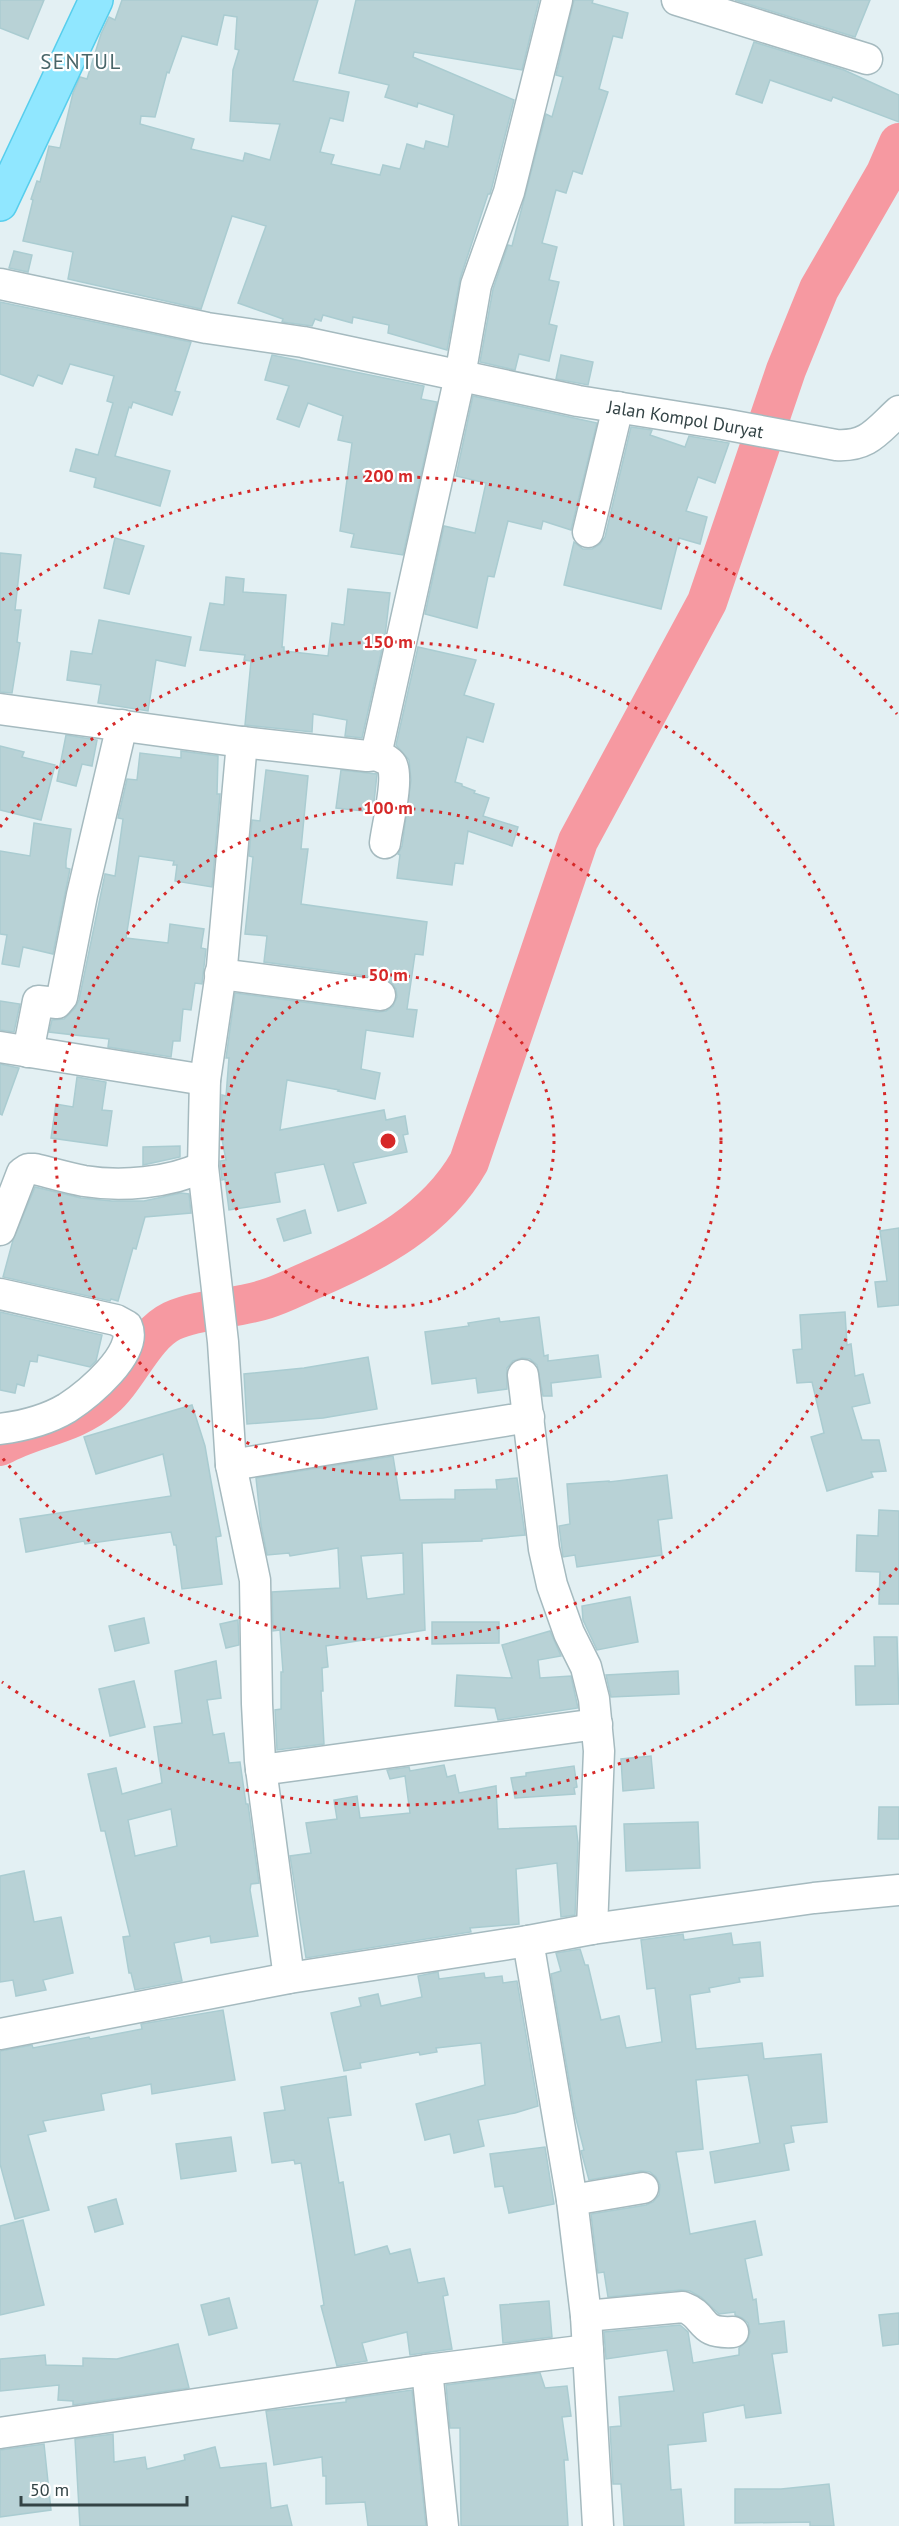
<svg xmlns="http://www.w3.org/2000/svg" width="899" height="2526" viewBox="0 0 899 2526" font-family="'PT Sans',sans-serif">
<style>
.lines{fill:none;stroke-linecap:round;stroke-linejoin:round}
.river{stroke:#f699a1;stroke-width:40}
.building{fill:#b8d2d6;stroke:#aaccd1;stroke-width:1.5;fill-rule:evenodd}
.minor-casing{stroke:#a5babf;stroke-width:33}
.major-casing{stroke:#57ceed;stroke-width:36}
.minor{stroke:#fff;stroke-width:30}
.major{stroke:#90e7ff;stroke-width:33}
.ring{fill:none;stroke:#d62828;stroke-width:3;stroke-dasharray:3 6}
.labels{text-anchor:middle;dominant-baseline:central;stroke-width:4.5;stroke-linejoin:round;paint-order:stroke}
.street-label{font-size:18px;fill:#334345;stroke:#fff}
.quarter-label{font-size:21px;letter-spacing:1.5px;fill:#496669;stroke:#fff}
.centre{fill:#d62828;stroke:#fff;stroke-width:3}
.ring-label{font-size:18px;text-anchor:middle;font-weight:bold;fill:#d62828;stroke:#fff;stroke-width:4.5;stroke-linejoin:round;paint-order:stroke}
</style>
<rect width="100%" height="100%" fill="#e3f0f3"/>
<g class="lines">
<path class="river" d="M0,1446C33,1427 73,1425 103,1399C128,1378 143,1335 172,1321C201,1308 236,1309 266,1299C283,1294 299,1285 316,1278C376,1252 436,1220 469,1162L578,841L707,602L786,370L819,289L886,173L899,143"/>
</g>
<g class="building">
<polygon points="0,0 44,0 28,39 0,28"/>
<path d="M122,0H318L293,81L349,92L343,121L330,118L320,152L334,155L331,164L380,175L383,165L400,169L407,144L424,149L426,141L448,147L454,115L418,103L417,107L385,97L389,85L339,73L356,0H539L522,70L414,52L413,57L514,100L492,187L490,194H488L460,279L447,350L388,333L389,325L353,317L352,323L323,315L321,321L315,319L312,326L282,322L283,319L238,303L266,226L232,216L201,309L68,279L73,252L23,241L33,200L31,199L37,181L40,182L49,146L60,148L73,93L80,77L87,79L101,34L109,17L115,20ZM224,15L237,17L235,49L239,50L233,70L230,121L280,124L270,160L245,153L243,161L191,149L194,139L140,124L141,116L155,117L167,72L169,73L182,36L217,45Z"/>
<polygon points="574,0 593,0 592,3 628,13 622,38 613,36 599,89 608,92 582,174 573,171 566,193 556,190 542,243 557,247 549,280 559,282 549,324 557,326 549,361 519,354 515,370 480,362 493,289 508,245 512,246 546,114 552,117 563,77 556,75"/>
<polygon points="735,0 870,0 855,37"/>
<polygon points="754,42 844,70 899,95 899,122 833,97 831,101 770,80 762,103 736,94"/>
<polygon points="14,251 32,255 28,272 9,268"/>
<polygon points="0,302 191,342 175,391 180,392 172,415 133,402 131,408 129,407 115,456 170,471 160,506 94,487 96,478 70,471 76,449 98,455 113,403 107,401 114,376 70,364 62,384 38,375 33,386 0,374"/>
<polygon points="272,355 424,386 421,399 437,402 403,555 351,547 354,534 340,531 352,443 338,440 343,416 308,403 299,427 277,419 289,386 265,380"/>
<polygon points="561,355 593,362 588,385 556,379"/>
<polygon points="473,396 597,423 571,530 543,521 541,529 508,521 494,577 488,576 477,628 425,614 444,526 475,533 486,483 456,476"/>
<polygon points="631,427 652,430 650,435 685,447 689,436 729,443 715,483 698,477 686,511 707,517 700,544 679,538 661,609 564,585 574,542 583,549 592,549 600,544 605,537"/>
<polygon points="115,538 144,546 129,594 104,588"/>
<polygon points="0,553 21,555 15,610 21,610 17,642 20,643 12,693 0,692"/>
<polygon points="226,577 244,579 243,592 286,595 282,647 284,647 284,651 328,656 332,623 344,625 348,589 390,593 385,636 362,738 345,736 347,720 313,714 312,732 245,725 251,661 244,660 245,655 200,650 210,603 224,605"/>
<polygon points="99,620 191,637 185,666 156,660 148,711 98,703 101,685 67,680 71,651 92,654"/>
<polygon points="418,647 476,660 464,695 494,704 483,742 467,737 455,782 462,784 462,786 475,791 474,793 489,798 483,816 518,827 512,846 468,831 463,864 455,863 452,885 397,878 400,855 398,854 402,846 411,780 409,760 396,745"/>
<polygon points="66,735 97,740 92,766 82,764 76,786 57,781"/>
<polygon points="0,746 24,752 22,757 55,765 41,820 0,810"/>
<polygon points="181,751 218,756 217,794 220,794 212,887 175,881 177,865 173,865 174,861 139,856 126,938 168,943 170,924 204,929 201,948 206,949 202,984 195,983 191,1010 183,1009 180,1041 173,1041 171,1057 108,1047 109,1039 49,1032 52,1020 64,1019 75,1008 79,1000 105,874 115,876 123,819 118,818 127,779 137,780 140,753 181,758"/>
<polygon points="266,770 308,776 301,849 308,849 301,904 427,922 423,955 415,954 407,1009 417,1010 413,1037 366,1030 361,1069 380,1073 375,1099 338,1091 339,1090 287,1080 280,1130 384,1110 386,1120 405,1116 408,1134 403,1135 407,1152 353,1163 366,1203 338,1211 324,1164 275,1173 280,1202 229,1210 225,1179 222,1180 220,1161 226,1160 221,1134 222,1095 226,1096 229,1058 226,1058 235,993 378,1012 386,1011 393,1006 397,997 396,989 391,982 382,978 264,962 267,936 245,934 253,857 249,856 252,820 260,821"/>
<polygon points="341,770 377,774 373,812 336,808"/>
<polygon points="34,823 71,829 66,861 66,868 70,869 53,954 23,947 19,967 2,964 7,935 0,934 0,851 30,856"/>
<polygon points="0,1001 20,1004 14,1032 0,1030"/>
<polygon points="0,1064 19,1068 2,1115 0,1114"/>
<polygon points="77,1077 106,1082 102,1110 112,1111 107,1146 51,1138 56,1104 73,1107"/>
<polygon points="180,1146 180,1157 143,1165 143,1147"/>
<polygon points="35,1187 81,1198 112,1201 144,1201 181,1193 189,1194 191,1213 145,1217 136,1249 133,1248 118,1301 111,1299 110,1301 3,1277 13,1240"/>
<polygon points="305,1210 311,1233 284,1241 277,1219"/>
<polygon points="899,1228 899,1305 878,1307 875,1282 887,1281 880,1231"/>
<polygon points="0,1312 102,1335 96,1361 90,1367 38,1355 37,1362 30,1361 24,1386 17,1384 15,1393 0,1390"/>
<polygon points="845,1312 847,1345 851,1344 855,1376 863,1374 870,1403 852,1407 862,1440 879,1440 886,1471 871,1472 873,1477 827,1491 811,1437 824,1433 812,1382 797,1383 793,1350 802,1349 800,1315"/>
<polygon points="539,1317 544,1356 548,1355 548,1361 598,1355 601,1377 551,1383 552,1396 543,1396 537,1365 530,1359 522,1358 513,1361 507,1368 507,1389 478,1393 476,1378 432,1384 425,1332 469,1326 468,1323 499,1318 500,1322"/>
<polygon points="368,1357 377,1409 323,1418 247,1424 244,1374 304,1368"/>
<polygon points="192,1405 205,1446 211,1481 221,1536 216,1537 222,1584 182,1589 176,1545 174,1545 171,1532 85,1544 84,1541 26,1552 20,1519 171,1496 163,1454 96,1474 84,1437"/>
<path d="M393,1456L400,1500L455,1499V1490L497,1489L496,1480L517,1478L525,1535L482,1539V1541L422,1543L425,1630L326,1646L328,1667L322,1668L323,1691H321L324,1744L277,1750L275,1710L281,1709V1672H283L280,1630L273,1631L272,1592L340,1588L338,1548L290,1556L289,1553L267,1555L261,1525L256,1478ZM403,1553L404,1594L367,1599L361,1556Z"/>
<polygon points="667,1475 672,1518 658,1520 662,1555 577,1567 575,1555 563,1557 559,1526 570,1524 567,1484 609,1481 609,1482"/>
<polygon points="879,1510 899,1511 899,1604 879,1604 880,1572 856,1571 857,1535 878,1536"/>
<polygon points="630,1597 638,1642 597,1650 583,1620 582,1606"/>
<polygon points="144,1618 149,1643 115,1651 109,1626"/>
<polygon points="238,1620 239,1645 226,1648 220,1624"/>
<polygon points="432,1622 499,1622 499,1643 432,1644"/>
<polygon points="550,1631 561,1656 538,1660 540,1678 571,1676 578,1708 498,1720 495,1708 455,1706 457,1675 512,1678 502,1645"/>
<polygon points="874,1637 897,1637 899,1704 856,1705 855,1666 875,1666"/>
<path d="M216,1661L221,1698L207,1700L213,1735L224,1733L229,1763L240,1762L246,1804H248L259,1883L251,1884L250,1890L258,1936L211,1943L210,1936L174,1943L182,1981L135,1990L131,1973H129L123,1937L130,1936L105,1831H101L88,1774L116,1768L122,1794L162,1783L154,1727L182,1723L175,1671ZM171,1809L177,1846L135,1856L128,1820Z"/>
<polygon points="678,1671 679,1694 611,1697 606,1675"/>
<polygon points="134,1681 145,1727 110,1736 99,1689"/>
<polygon points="651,1756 654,1788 623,1791 621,1759"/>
<polygon points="444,1765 447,1777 455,1775 459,1793 496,1786 498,1829 576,1826 578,1843 575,1915 561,1917 557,1863 516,1869 519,1924 470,1928 471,1932 306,1958 290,1856 311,1853 306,1823 337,1819 334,1800 357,1796 360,1818 410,1813 405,1776 390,1779 387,1770 409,1767 410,1771"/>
<polygon points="574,1766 577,1787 574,1788 575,1794 515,1798 511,1778 526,1776 526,1773"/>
<polygon points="879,1807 899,1807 899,1839 878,1839"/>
<polygon points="698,1822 700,1868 626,1871 624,1824"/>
<polygon points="24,1871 34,1922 61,1917 73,1973 43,1980 46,1990 16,1996 13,1980 0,1982 0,1876"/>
<polygon points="731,1933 733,1945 760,1942 763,1976 739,1978 740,1982 709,1988 710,1992 690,1995 696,2049 762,2043 764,2059 821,2054 827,2122 791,2126 794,2142 784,2144 789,2170 715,2183 710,2152 760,2143 748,2075 696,2080 703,2149 676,2152 690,2234 755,2221 762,2255 745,2259 753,2300 756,2299 759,2324 784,2321 787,2352 772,2354 781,2413 746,2418 744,2405 703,2413 706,2441 668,2445 671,2490 681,2489 684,2526 624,2526 621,2484 613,2484 610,2427 621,2426 619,2397 674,2391 667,2350 606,2359 604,2332 680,2325 688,2332 693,2363 739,2355 739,2348 747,2341 750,2332 748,2323 742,2318 735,2315 735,2312 719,2314 701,2297 690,2291 681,2290 608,2297 604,2272 598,2273 591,2214 646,2205 653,2202 659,2195 660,2185 656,2177 650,2172 641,2171 589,2180 581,2151 584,2150 575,2115 551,1974 561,1971 556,1953 580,1949 585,1965 588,1965 601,2020 619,2016 626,2048 662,2042 655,1988 647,1989 641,1940 683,1934 684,1940"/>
<polygon points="438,1972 439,1979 484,1973 485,1978 502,1976 503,1983 517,1981 538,2106 515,2113 478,2120 484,2146 454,2153 450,2134 425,2140 416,2104 485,2085 481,2043 436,2048 437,2052 420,2055 419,2052 360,2063 361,2068 344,2071 331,2013 361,2006 359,1998 378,1994 381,2006 422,1997 418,1976"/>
<polygon points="223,2010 235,2080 152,2094 151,2084 101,2094 104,2110 43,2121 46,2131 28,2135 49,2210 15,2219 0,2164 0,2051 32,2045 33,2048 89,2037 90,2039 142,2029 141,2024"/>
<polygon points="346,2076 351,2115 328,2118 339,2183 343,2182 355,2255 387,2246 390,2254 410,2249 418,2283 444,2278 448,2295 443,2296 452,2349 410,2355 407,2332 362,2343 367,2361 337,2366 321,2306 324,2305 301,2163 295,2164 294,2160 272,2163 264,2113 285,2110 281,2087"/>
<polygon points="231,2137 236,2171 181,2179 176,2144"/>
<polygon points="545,2147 554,2204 509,2213 503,2186 495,2187 490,2154"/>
<polygon points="116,2199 123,2224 95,2232 88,2207"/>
<polygon points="23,2220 44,2305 0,2315 0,2226"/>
<polygon points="229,2298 237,2328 209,2335 201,2305"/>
<polygon points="549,2301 552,2337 503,2343 500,2305"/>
<polygon points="899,2313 899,2344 883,2346 879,2315"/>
<polygon points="178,2344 189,2388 73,2405 73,2401 58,2400 59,2385 0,2391 0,2359 45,2355 46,2365 83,2366 83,2358 117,2359"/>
<polygon points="540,2373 545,2388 567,2386 571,2416 562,2417 568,2460 564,2460 568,2526 461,2526 460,2428 450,2428 446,2385"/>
<polygon points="412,2390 426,2526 368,2526 365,2502 326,2504 326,2476 323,2476 322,2457 274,2465 266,2411 346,2402 346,2399"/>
<polygon points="113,2434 114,2462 145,2457 147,2469 185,2460 184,2455 215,2447 220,2468 266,2463 271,2508 287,2505 292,2526 80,2526 75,2439"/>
<polygon points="44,2444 51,2510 0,2517 0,2450"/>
<polygon points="829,2484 834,2526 810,2526 810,2522 735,2523 735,2489 781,2489"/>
</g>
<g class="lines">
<defs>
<g id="minor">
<polyline points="677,0 867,59"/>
<path id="s1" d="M0,284L207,328L303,342L578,401L723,424L836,445C868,447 877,431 899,411"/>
<polyline points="588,532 618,407"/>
<polyline points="0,709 242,742 367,756 376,755 460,376 476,285 509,192 557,0"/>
<polyline points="242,742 222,966 205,1080 203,1167 223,1342 231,1465 255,1580 257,1704 260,1761 289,1978"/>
<path d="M376,755C381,757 389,760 392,765C399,780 387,826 385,843"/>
<polyline points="220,974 380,995"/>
<polyline points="0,1047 205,1080"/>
<polyline points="28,1052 38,1001 57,1003 62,997 82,895 122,725"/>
<path d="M0,1230L22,1173L28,1169H35C51,1173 68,1178 84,1181C121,1187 169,1183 203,1167"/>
<path d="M0,1294L116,1320L127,1326C139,1353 87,1395 67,1408C47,1420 23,1426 0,1429"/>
<polyline points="523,1375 544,1549 552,1585 569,1633 586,1667 594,1699 599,1751 592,1929"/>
<polyline points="231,1465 529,1417"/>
<polyline points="261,1770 597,1724"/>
<polyline points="528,1941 572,2200 586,2316 598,2526"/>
<polyline points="0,2034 289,1978 528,1941 592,1929 814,1898 899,1890"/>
<polyline points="572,2200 643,2188"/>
<path d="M586,2316L683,2307C708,2316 697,2334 733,2332"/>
<polyline points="427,2370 443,2526"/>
<polyline points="0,2433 427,2370 588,2350"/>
</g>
<polyline id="major" points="0,204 96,0"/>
</defs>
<use href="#minor" class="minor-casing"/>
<use href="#major" class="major-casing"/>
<use href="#minor" class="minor"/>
<use href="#major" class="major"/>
</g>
<g class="ring">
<circle cx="388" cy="1141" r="166"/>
<circle cx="388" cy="1141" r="333"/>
<path d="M0 827A499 499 0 1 1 0 1455"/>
<path d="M897 1568A665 665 0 0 1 2 1682M2 600A665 665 0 0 1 897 714"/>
</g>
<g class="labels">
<g class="street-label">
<text stroke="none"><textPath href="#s1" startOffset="699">Jalan Kompol Duryat</textPath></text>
</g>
<g class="quarter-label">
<text x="81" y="61">SENTUL</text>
</g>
</g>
<circle cx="388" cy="1141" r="9" class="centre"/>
<g class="ring-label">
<text x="388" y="482">200 m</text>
<text x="388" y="648">150 m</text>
<text x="388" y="814">100 m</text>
<text x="388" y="981">50 m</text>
</g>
<path d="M21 2496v9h166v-9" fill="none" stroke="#334345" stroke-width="3"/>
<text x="30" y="2496" font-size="18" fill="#334345" stroke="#ffffff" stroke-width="4.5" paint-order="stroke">50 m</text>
</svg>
